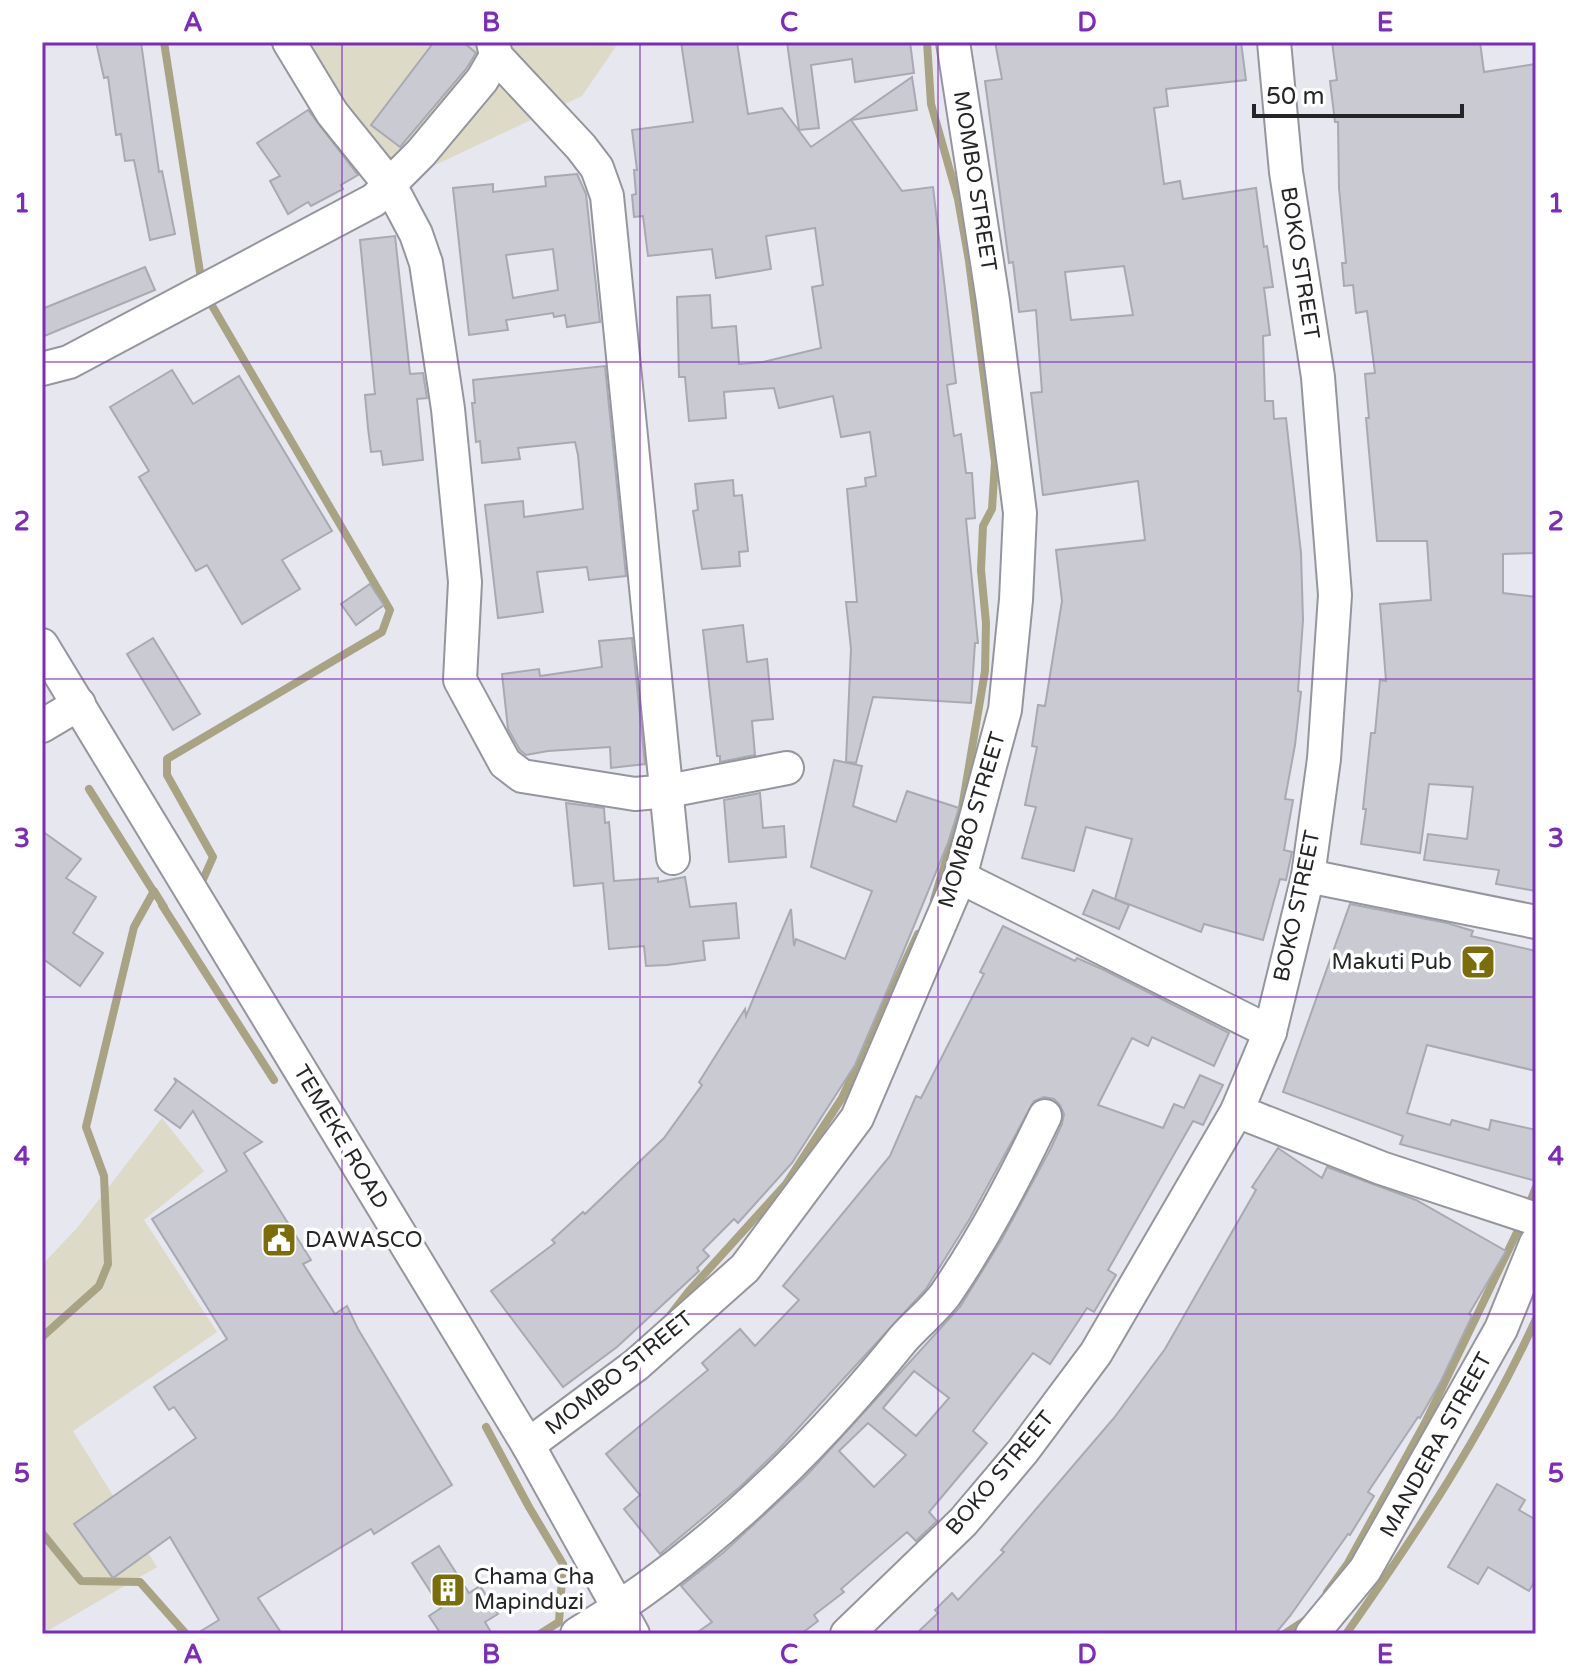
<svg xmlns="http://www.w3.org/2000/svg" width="1578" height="1676" viewBox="0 0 1578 1676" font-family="'Varela Round',sans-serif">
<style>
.green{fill:#dddac7}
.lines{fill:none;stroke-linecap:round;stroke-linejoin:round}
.stream{stroke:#a8a383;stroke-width:8}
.building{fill:#c9cad2;stroke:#a8a9b1;stroke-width:2;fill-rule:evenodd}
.minor-casing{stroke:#95969d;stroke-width:36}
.minor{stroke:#fff;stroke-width:32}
.grid{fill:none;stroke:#7b2cbf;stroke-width:2;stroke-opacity:0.55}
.labels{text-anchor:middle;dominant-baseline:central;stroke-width:7;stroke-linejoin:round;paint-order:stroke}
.street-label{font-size:22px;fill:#242527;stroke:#fff}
.poi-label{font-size:22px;fill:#242527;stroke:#fff;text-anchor:start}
.neatline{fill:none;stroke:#7b2cbf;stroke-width:3}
.grid-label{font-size:26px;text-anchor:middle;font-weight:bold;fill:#7b2cbf}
</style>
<rect width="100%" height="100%" fill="#e6e7ef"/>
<g class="green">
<polygon points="271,42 619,42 582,96 382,190 310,104"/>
<polygon points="162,1118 204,1171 144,1220 217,1332 73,1431 157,1567 42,1634 42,1265 77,1228"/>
</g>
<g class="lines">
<g class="stream">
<polyline points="164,42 202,285"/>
<polyline points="927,42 931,104 958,199 969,261 995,462 992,509 983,526 981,570 986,623 985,671 962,808 934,900"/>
<polyline points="89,789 155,894"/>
<polyline points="201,884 213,857 167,775 167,759 382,632 390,610 207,297"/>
<polyline points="162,905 274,1080"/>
<polyline points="1527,1210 1536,1187"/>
<polyline points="668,1318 689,1291 786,1184 842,1098 918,934"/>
<polyline points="42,1337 99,1286 108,1264 104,1176 86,1127 134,927 154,891 164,907"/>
<polyline points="486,1427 529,1507 563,1564 559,1622 540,1634"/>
<polyline points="42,1533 81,1581 140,1582 186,1634"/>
<polyline points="1327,1592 1348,1563 1425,1423 1522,1222"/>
<polyline points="1284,1634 1307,1619"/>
<path d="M1346,1634C1417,1533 1485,1431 1536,1319"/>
</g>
</g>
<g class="building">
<polygon points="96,42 141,42 159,172 162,171 175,234 150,240 134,160 125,161 121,134 116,135 108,77 104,78"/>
<polygon points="434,42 463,42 476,53 466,69 400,147 371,125"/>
<polygon points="681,42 737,42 748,114 782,108 811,147 912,77 917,110 851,120 902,191 933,187 956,383 947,385 954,436 961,434 966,473 972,473 975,518 966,519 978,643 975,643 971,703 873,697 856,763 846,762 851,649 846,602 857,602 847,489 866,486 865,478 876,476 870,432 841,437 833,396 779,408 774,388 724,392 726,418 689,421 685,377 679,377 677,297 710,295 712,328 736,326 739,364 763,362 821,348 812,287 823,285 815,228 766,236 771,269 716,278 712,249 648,256 643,216 634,217 632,195 636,194 634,170 637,170 632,130 693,122"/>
<polygon points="787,42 910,42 914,73 855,82 852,59 811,65 819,128 799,130"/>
<path d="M995,42H1241L1246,80L1166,89L1168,106L1154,108L1164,184L1180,181L1183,199L1256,188L1264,247L1267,246L1273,287L1264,288L1270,335L1263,336L1265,401H1273L1274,419L1286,418L1301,553L1303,620L1298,691L1301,692L1295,745L1285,799L1293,800L1284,850L1292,852L1286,880L1280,879L1263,940L1204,924L1201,932L1115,899L1132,839L1086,827L1074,871L1022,858L1036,807L1025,805L1037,747L1032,746L1038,705L1045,706L1062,601L1056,550L1145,540L1138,481L1043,495L1031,393L1042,392L1036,310L1019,312L1013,262L1009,263L985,81L1002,79ZM1124,266L1133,315L1071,320L1065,272Z"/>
<polygon points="1332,42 1480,42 1484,72 1536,64 1536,553 1503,554 1503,593 1536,597 1536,891 1496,884 1499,870 1424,860 1428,834 1467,839 1473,787 1429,784 1420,853 1361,844 1366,809 1363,809 1371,733 1375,733 1380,680 1386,681 1380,604 1431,600 1427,541 1377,541 1366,418 1369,418 1365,374 1375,373 1367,311 1356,313 1353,285 1344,286 1342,263 1346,263 1339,188 1338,122 1335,122 1330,81 1337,80"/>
<polygon points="308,110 358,175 341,185 343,189 311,206 308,202 288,214 270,181 280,176 257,143"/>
<path d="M577,174L586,194L600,322L567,327L565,315L554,317L553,313L506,320L508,330L469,335L453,188L493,184V192L546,186L545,177ZM553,249L558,290L513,298L506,255Z"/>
<polygon points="395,236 410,374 423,373 427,398 417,399 423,460 383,465 381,451 371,452 368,428 365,395 375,394 360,240"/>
<polygon points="145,267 155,290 42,337 42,309"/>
<polygon points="605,366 626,576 589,580 587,567 537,572 543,612 498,618 485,505 523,501 524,517 583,509 578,455 575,442 518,448 520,459 482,463 480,441 476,442 472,403 475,403 473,380"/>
<polygon points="172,370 193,404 239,376 332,531 282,560 300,589 242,624 207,565 196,571 139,477 149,471 110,407"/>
<polygon points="733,480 734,496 742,495 748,551 739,552 740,566 702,569 693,511 698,510 695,484"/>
<polygon points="370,584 384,605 356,625 341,604"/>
<polygon points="743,625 747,662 767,659 773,719 752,721 755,755 720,762 720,756 717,756 703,630"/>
<polygon points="153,638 200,714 173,730 127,654"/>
<polygon points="632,638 645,764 611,768 610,747 548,751 526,755 520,750 508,729 502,674 539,669 540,676 602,667 599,641"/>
<polygon points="834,760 862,766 853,806 896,822 907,791 959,808 948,843 890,984 855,1065 792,1163 738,1223 734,1219 703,1250 709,1256 697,1268 699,1271 617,1347 563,1387 491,1291 555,1243 552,1240 583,1212 585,1214 664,1138 702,1085 699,1082 745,1009 746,1016 791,909 794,946 796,939 845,959 872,891 811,867"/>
<polygon points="760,793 763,828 784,826 786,857 729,862 724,800"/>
<polygon points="566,803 604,808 605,823 609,822 614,881 658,878 658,882 685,877 690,907 736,903 739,938 703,941 705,960 667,965 646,966 644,946 609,949 603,883 574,886"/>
<polygon points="42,831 81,859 66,878 96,897 73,933 103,953 80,986 42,958"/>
<polygon points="1093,890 1129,905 1119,929 1083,914"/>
<polygon points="1350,904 1447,923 1473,931 1471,936 1536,951 1536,1071 1427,1045 1407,1113 1450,1125 1452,1120 1489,1130 1491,1120 1536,1130 1536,1181 1400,1144 1403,1136 1283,1092"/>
<path d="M1003,926L1075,961L1077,958L1104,970L1229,1033L1214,1066L1152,1037L1148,1046L1132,1038L1098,1105L1163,1128L1174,1104L1184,1108L1200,1075L1223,1085L1203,1125L1193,1121L1108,1270L1116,1275L1094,1312L1087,1308L1050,1364L1033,1353L973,1431L987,1443L929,1512L937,1521L916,1541L907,1532L841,1589L844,1592L814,1615L818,1621L801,1634H695L712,1622L681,1586L724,1552L806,1476L960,1307L1002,1239L1051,1148L1062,1124L1064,1114L1060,1105L1054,1099L1044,1097L1034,1101L969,1220L926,1289L779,1449L740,1487L660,1554L624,1509L640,1495L606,1454L708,1370L702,1363L740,1329L755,1346L799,1300L783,1286L890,1156L916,1096L921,1098L984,974L980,972ZM914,1371L949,1398L916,1436L883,1408ZM868,1423L906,1455L874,1487L839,1451Z"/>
<polygon points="174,1078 262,1142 244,1153 311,1260 303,1264 335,1314 347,1306 358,1329 452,1485 374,1534 371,1529 258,1598 282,1634 196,1634 219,1620 170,1537 113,1578 74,1524 196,1438 174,1407 169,1410 154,1387 227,1339 152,1219 227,1171 193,1111 180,1128 155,1110 176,1082"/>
<polygon points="1278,1148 1322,1178 1327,1167 1416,1200 1506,1251 1469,1314 1472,1316 1441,1381 1420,1418 1418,1417 1368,1492 1374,1496 1350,1535 1348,1534 1290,1616 1275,1634 916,1634 938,1613 935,1610 952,1593 958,1600 1004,1552 1001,1550 1114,1418 1165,1349 1256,1190 1252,1187"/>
<polygon points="1497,1484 1525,1500 1519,1510 1536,1520 1536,1579 1529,1591 1488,1567 1478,1584 1448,1567"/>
<polygon points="439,1546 469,1593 480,1586 498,1614 485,1622 492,1634 441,1634 429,1616 441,1608 412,1563"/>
</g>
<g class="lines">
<defs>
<g id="minor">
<polyline points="289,42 332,113 390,185 416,234 426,263 448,409 465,582 460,680 505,763 522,776 635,794 668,791 787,768"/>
<polyline points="496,56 581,147 597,168 607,196 673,858"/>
<polyline points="42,369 69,362 374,200 421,153 482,80 496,56 493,42"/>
<polyline points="42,645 528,1445 633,1634"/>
<polyline points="42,726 79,704"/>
<polyline points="1308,876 1536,922"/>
<polyline points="960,877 1270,1032"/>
<polyline points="1237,1111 1381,1168 1536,1219"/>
<polyline points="528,1445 636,1365 745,1268 857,1118 960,877 1005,710 1016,600 1020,513 993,301 953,42"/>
<path d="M577,1634C703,1558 811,1453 903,1339C916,1324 933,1311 945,1295C984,1238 1015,1178 1045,1116"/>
<polyline points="847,1634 963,1522 1023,1451 1096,1353 1237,1111 1270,1032 1308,876 1324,759 1335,595 1318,377 1286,172 1274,42"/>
<polyline points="1312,1634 1365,1570 1501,1329 1536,1243"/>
</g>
</defs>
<use href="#minor" class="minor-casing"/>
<use href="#minor" class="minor"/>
</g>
<path class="grid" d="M342,42V1634M640,42V1634M938,42V1634M1236,42V1634M42,362H1536M42,679H1536M42,997H1536M42,1314H1536"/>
<defs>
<symbol id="bar-square" viewBox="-11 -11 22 22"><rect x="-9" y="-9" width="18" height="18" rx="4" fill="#7b6d09" stroke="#fff"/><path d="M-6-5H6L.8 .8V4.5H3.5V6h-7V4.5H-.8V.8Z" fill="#fff"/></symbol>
<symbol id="civic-square" viewBox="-11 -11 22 22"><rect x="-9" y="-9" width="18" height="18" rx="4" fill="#7b6d09" stroke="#fff"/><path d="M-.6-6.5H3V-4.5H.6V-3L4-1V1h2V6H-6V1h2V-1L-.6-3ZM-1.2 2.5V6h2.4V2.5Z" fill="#fff"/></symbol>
<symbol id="building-square" viewBox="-11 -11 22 22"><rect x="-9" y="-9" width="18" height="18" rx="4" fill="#7b6d09" stroke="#fff"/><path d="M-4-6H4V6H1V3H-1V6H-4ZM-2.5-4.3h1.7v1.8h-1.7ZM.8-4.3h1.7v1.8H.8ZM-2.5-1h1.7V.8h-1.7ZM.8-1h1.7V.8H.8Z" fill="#fff"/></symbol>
</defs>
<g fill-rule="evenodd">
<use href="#bar-square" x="1458" y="942" width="40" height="40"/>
<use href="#civic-square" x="259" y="1220" width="40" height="40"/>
<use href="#building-square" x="428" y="1570" width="40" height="40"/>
</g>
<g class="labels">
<g class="street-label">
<text transform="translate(975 181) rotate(81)">MOMBO STREET</text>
<text transform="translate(1300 263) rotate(81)">BOKO STREET</text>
<text transform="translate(972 820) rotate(-73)">MOMBO STREET</text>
<text transform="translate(1297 906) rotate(-78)">BOKO STREET</text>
<text transform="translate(341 1137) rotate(59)">TEMEKE ROAD</text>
<text transform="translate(619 1373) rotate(-39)">MOMBO STREET</text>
<text transform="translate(1436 1445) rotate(-61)">MANDERA STREET</text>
<text transform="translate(1000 1473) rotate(-50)">BOKO STREET</text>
</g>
<g class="poi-label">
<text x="1452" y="962" text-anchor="end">Makuti Pub</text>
<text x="305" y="1240">DAWASCO</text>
<text x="474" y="1577">Chama Cha<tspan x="474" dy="25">Mapinduzi</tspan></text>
</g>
</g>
<rect width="1578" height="1676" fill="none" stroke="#ffffff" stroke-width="88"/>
<path d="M1254 104v12h208v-12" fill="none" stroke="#242527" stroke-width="4"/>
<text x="1266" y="104" font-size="24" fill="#242527" stroke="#ffffff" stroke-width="6" paint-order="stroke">50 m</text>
<rect x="44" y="44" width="1490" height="1588" class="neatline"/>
<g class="grid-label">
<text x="193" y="31">A</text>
<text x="491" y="31">B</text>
<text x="789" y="31">C</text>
<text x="1087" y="31">D</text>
<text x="1385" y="31">E</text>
<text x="22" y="212">1</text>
<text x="1556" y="212">1</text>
<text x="22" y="530">2</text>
<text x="1556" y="530">2</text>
<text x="22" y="847">3</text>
<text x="1556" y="847">3</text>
<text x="22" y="1165">4</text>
<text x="1556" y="1165">4</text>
<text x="22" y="1482">5</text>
<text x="1556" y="1482">5</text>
<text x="193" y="1663">A</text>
<text x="491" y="1663">B</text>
<text x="789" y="1663">C</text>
<text x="1087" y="1663">D</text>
<text x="1385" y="1663">E</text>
</g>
</svg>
